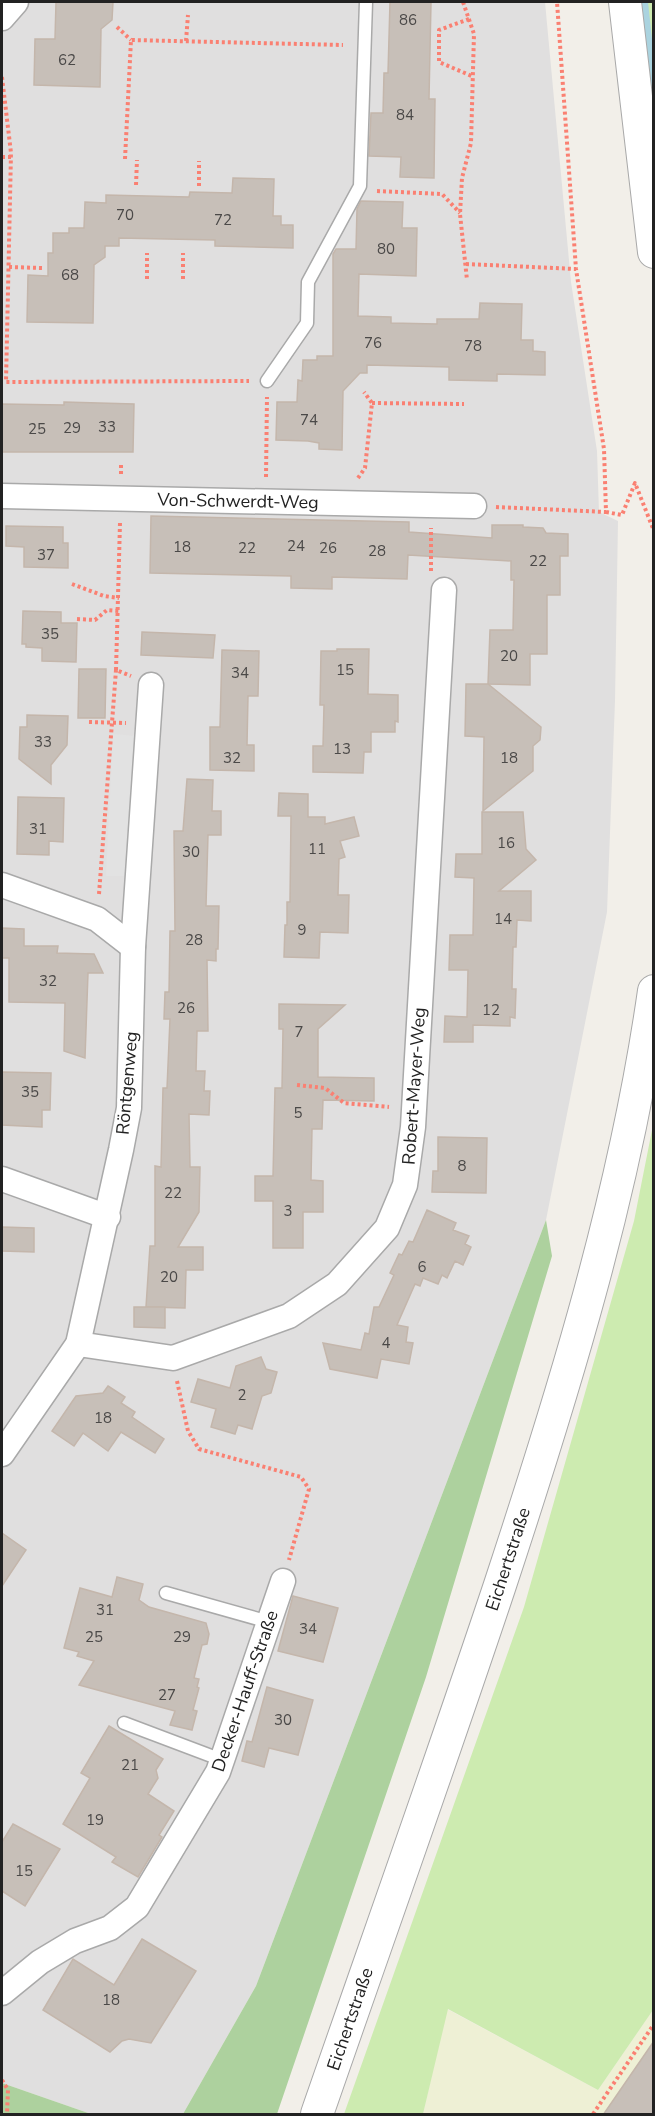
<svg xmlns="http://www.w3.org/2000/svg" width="655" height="2116" viewBox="0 0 655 2116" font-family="'Nunito Sans',sans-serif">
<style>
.residential{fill:#e0dfdf}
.farmland{fill:#eef0d5}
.grass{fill:#cdebb0}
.forest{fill:#add19e}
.parking{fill:#e2e2e2}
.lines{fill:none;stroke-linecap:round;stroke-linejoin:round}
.stream{stroke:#aad3df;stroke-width:8}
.building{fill:#c7bfb8;stroke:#c4b6ab;stroke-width:1.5}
.service-casing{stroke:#a9a9a9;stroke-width:15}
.minor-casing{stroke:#a9a9a9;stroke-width:27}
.tertiary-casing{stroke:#a9a9a9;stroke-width:34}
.path{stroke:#fa8072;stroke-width:4;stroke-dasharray:3 3;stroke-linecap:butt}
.service{stroke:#fff;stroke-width:12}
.minor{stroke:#fff;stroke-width:24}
.tertiary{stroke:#fff;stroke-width:32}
.labels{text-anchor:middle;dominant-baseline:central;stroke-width:5;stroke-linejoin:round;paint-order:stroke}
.number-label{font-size:15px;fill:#4b4948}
.street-label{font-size:18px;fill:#222;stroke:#fff}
</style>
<rect width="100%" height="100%" fill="#f2efe9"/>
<polygon class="residential" points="2,2 545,2 571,282 597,451 599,512 618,521 615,701 607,912 546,1220 256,1986 183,2114 91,2114 2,2083"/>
<polygon class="farmland" points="447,2009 598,2090 653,2010 653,2114 423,2114"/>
<g class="grass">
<polygon points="637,2 653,2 653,146"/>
<polygon points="653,1125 653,2010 598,2090 448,2009 423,2114 344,2114 524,1607 634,1221"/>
</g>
<g class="forest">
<polygon points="546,1220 552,1256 426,1677 277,2114 183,2114 256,1986"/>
<polygon points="2,2083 91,2114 2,2114"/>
</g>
<polygon class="parking" points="113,734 147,737 138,876 106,876"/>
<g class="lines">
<polyline class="stream" points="644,2 654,95"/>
</g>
<g class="building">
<polygon points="56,2 113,2 112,20 101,29 100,87 34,85 35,39 55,39"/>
<polygon points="390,2 431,2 429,99 435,99 434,178 400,177 401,157 369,156 371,113 383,113 384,73 388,73"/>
<polygon points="233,178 274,179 273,216 281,216 281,225 293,225 293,248 215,246 215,240 119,238 119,246 105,246 105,257 94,265 93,323 27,322 28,275 48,276 48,253 53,253 53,233 69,233 69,228 84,228 85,202 106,203 106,195 189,197 190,192 232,193"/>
<polygon points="361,201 403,202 402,228 417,228 416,276 359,274 358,316 391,317 391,323 437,324 437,319 479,319 480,303 522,304 521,340 533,340 533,351 545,352 545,375 497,374 497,381 449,380 449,367 367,365 367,373 360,373 343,391 342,450 319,449 319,443 308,441 276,440 277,402 297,402 298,380 302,381 303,360 317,360 317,356 333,356 333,254 336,249 356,249 357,209"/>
<polygon points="64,402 134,404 133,452 2,452 2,404 64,405"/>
<polygon points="151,516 409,522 409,532 492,538 492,525 523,525 523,527 543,528 546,533 568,534 568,556 560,556 560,595 547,595 547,654 530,654 530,685 488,684 490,630 513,630 514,580 511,580 511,561 408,555 407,579 332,577 332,589 291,588 291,576 150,573"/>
<polygon points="6,526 63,527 63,543 68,543 68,568 24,567 24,547 6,546"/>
<polygon points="23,611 61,612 61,623 77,623 76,662 42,661 42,648 26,647 26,644 22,644"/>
<polygon points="142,632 215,635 213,658 141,655"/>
<polygon points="337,649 369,649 368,694 398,695 398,722 395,721 395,732 371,732 371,752 364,752 363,773 313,772 313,746 323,746 324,705 320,705 321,651 337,651"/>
<polygon points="222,650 259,651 258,696 248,696 247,745 254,745 254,771 210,770 210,727 220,727"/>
<polygon points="79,669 106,669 105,718 78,718"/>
<polygon points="466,684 488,684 541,727 540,740 533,746 533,771 483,811 484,737 465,736"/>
<polygon points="27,715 68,716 67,745 51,765 51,784 19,759 20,727 27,727"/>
<polygon points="187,779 213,780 212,811 221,811 221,835 208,835 206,906 219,906 218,949 216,949 216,961 207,960 208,1031 197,1031 196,1071 205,1071 204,1091 210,1091 209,1115 189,1114 190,1167 200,1167 199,1212 178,1247 203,1247 203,1270 186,1270 185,1308 146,1307 150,1246 155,1246 155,1166 161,1167 163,1088 167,1088 170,1019 164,1019 165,992 169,992 170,931 175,931 174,831 183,831"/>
<polygon points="279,793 308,794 308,817 325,817 325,824 354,817 359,836 340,841 345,857 339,859 338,895 349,895 348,933 320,932 319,958 284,957 285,925 287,925 287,902 290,902 291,816 278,816"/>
<polygon points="18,797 64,798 63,842 49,841 49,855 17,854"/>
<polygon points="482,812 523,812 526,849 536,860 499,891 531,891 531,921 517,920 516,947 513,947 512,989 516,989 515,1018 510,1017 510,1026 473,1025 473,1042 444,1042 445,1016 467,1017 468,970 449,970 450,935 473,935 474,878 455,877 456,854 482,854"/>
<polygon points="2,928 24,929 24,946 58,946 57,953 94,954 103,973 88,973 85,1058 64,1051 65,1003 9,1002 9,958 2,958"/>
<polygon points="279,1004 345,1005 318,1029 318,1077 374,1078 374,1101 323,1100 322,1129 312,1129 311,1180 323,1181 323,1212 303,1212 303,1248 273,1248 273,1201 255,1201 255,1176 273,1176 275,1088 282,1088 283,1029 279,1029"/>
<polygon points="2,1072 51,1073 50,1110 42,1110 42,1127 2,1125"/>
<polygon points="438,1137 487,1138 486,1193 432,1192 433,1171 438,1171"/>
<polygon points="427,1210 456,1223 453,1230 469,1236 465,1244 471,1247 463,1265 455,1261 447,1278 442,1275 438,1284 423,1278 420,1286 415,1284 397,1325 408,1327 406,1342 413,1343 409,1364 381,1359 377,1378 330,1369 323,1343 361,1350 365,1333 369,1334 374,1307 379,1307 394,1275 390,1273 399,1254 402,1255 409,1241 413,1242"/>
<polygon points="2,1227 34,1228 34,1252 2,1251"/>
<polygon points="134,1307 165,1307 165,1328 134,1327"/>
<polygon points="261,1357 266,1369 277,1372 271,1393 262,1396 252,1429 238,1425 235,1434 211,1427 216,1409 191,1402 198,1379 230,1388 236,1366"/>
<polygon points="108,1386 125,1397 121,1403 135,1412 132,1417 164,1439 155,1453 121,1432 108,1451 83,1433 74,1446 52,1431 76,1396 103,1393"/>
<polygon points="2,1533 26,1550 2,1586"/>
<polygon points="117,1577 143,1584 139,1600 149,1607 206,1623 209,1634 207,1644 202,1645 194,1678 199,1679 197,1687 199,1688 193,1710 197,1711 192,1730 170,1725 175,1711 79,1685 94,1661 77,1656 79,1652 64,1648 80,1588 112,1597"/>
<polygon points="293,1596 338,1608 323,1662 278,1651"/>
<polygon points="267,1687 313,1700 298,1755 269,1748 264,1767 242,1761 247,1741 252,1742"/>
<polygon points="109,1726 163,1759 156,1770 158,1778 148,1794 174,1811 159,1835 162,1837 138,1877 112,1862 116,1857 63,1824 90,1778 81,1773"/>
<polygon points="13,1824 60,1849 25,1906 2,1891 2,1842"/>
<polygon points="142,1939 196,1971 151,2043 129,2039 122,2041 110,2052 43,2010 73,1959 114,1985"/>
<polygon points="654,2041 654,2115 603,2115"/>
</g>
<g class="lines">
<defs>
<g id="service">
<polyline points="267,381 307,323 308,282 360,186 366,2"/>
<polyline points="166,1593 269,1622"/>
<polyline points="124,1723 222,1760"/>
</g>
<g id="minor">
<polyline points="2,18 16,2"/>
<polyline points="2,496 474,506"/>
<polyline points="2,885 97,919 133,947"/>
<polyline points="2,1179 108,1217"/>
<polyline points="78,1344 173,1358 289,1316 337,1284 387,1228 405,1185 413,1127 444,590"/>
<polyline points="2,1454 78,1344 121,1150 129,1108 133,947 151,685"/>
<polyline points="2,1993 40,1962 75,1941 110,1928 137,1907 218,1772 283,1581"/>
</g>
<g id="tertiary">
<polyline points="625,2 654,252"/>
<path d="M317,2114C378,1938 441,1762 500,1585C564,1391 625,1194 654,991"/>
</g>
</defs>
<use href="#service" class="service-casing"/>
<use href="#minor" class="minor-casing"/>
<use href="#tertiary" class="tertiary-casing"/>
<g class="path">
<polyline points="463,2 474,34 471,143 462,178 460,214 467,280"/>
<polyline points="469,19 439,30 439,62 474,77"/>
<polyline points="117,27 131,40"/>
<polyline points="186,41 188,15"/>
<polyline points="2,77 11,153 6,382 249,381"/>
<polyline points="2,157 11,157"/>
<polyline points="125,159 131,40 343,45"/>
<polyline points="136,185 137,160"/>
<polyline points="199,186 199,161"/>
<polyline points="377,191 442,194 460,213"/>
<polyline points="466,264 576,269"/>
<polyline points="9,267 42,268"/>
<polyline points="147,279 147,253"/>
<polyline points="183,279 183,253"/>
<polyline points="372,403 464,404"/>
<polyline points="121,474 121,465"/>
<polyline points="266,477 267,397"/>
<polyline points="358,478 365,468 372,403 364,392"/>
<polyline points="496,507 606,512 604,449 576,269 557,2"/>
<polyline points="606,512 622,515 635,483 654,531"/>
<polyline points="120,523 116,670 131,676"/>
<polyline points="431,571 431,528"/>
<polyline points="72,584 104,596 119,598"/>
<polyline points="77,619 95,620 107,610 119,611"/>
<polyline points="89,722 126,723"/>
<polyline points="99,894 116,670"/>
<polyline points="297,1085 325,1088 344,1103 389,1107"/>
<polyline points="177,1381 188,1431 199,1449 301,1477 309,1489 289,1560"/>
<polyline points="2,2080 8,2090 7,2114"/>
<polyline points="593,2114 654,2024"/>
</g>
<use href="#service" class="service"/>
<use href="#minor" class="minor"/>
<use href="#tertiary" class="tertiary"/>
</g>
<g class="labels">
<g class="number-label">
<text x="408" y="20">86</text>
<text x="67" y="60">62</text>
<text x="405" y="115">84</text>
<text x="125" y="215">70</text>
<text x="223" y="220">72</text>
<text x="386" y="249">80</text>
<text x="70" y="275">68</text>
<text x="373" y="343">76</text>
<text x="473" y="346">78</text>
<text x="309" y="420">74</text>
<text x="107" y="427">33</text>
<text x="72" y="428">29</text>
<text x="37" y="429">25</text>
<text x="296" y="546">24</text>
<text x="182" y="547">18</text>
<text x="247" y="548">22</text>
<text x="328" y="548">26</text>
<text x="377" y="551">28</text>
<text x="46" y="555">37</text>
<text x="538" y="561">22</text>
<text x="50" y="634">35</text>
<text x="509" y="656">20</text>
<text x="345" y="670">15</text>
<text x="240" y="673">34</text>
<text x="43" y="742">33</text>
<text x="342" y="749">13</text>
<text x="232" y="758">32</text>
<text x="509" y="758">18</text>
<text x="38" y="829">31</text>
<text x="506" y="843">16</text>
<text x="317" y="849">11</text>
<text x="191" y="852">30</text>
<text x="503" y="919">14</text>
<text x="302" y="930">9</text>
<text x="194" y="940">28</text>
<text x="48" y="981">32</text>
<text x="186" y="1008">26</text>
<text x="491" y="1010">12</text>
<text x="299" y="1032">7</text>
<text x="30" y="1092">35</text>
<text x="298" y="1113">5</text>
<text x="462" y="1166">8</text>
<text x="173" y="1193">22</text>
<text x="288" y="1211">3</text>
<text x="422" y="1267">6</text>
<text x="169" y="1277">20</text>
<text x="386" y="1343">4</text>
<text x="242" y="1395">2</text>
<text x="103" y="1418">18</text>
<text x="105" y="1610">31</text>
<text x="308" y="1629">34</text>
<text x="94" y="1637">25</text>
<text x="182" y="1637">29</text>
<text x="167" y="1695">27</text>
<text x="283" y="1720">30</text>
<text x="130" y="1765">21</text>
<text x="95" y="1820">19</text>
<text x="24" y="1871">15</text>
<text x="111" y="2000">18</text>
</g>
<g class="street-label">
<text transform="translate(238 501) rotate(1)">Von-Schwerdt-Weg</text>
<text transform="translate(127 1083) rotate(-85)">Röntgenweg</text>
<text transform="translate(414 1086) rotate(-86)">Robert-Mayer-Weg</text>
<text transform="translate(508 1559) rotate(-72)">Eichertstraße</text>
<text transform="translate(245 1691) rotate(-71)">Decker-Hauff-Straße</text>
<text transform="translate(350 2019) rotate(-71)">Eichertstraße</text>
</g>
</g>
<rect width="655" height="2116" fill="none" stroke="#222222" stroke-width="6"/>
</svg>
